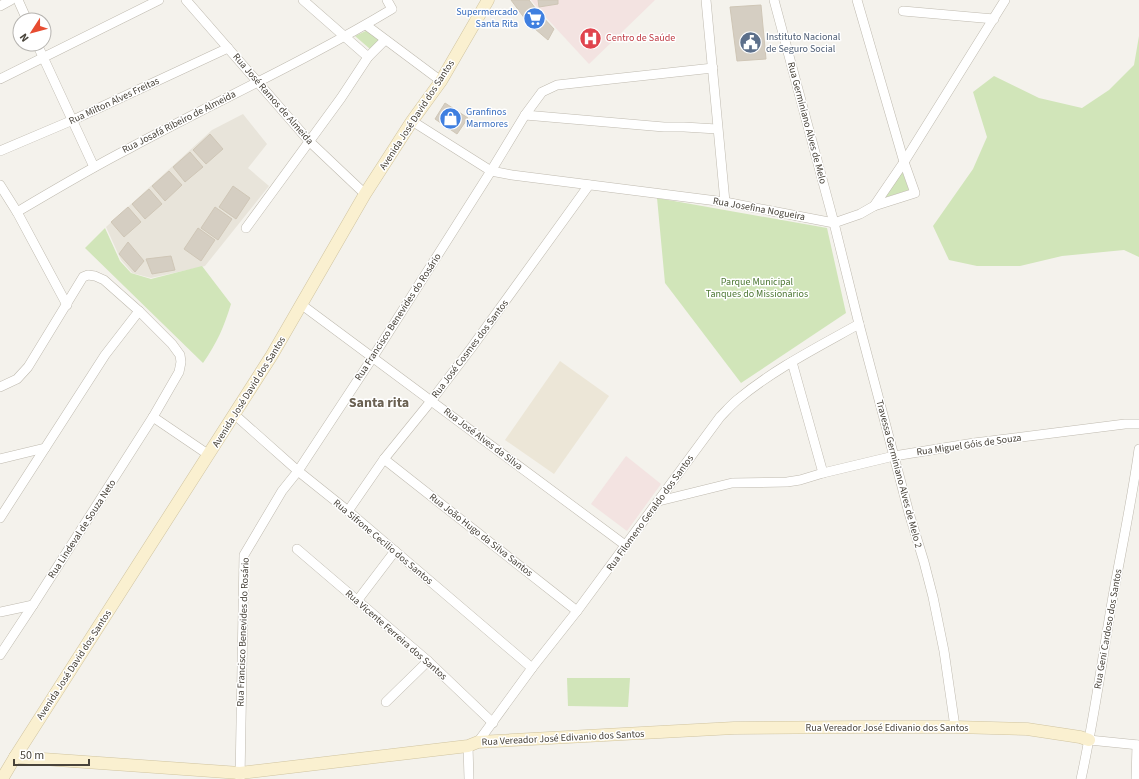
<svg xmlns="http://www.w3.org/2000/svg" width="1139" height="779" viewBox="0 0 1139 779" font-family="'Source Sans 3',sans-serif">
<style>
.residential{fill:#e8e4da}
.education{fill:#ece6d7}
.medical{fill:#f3e3e1}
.green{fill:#d1e5b9}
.building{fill:#d5cec2;stroke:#cfc6b6}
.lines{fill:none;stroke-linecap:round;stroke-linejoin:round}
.street-casing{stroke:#bfbaaf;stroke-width:10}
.secondary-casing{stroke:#d0c4a0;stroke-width:13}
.street{stroke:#fff;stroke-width:9}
.secondary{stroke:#faf0d0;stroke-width:12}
.labels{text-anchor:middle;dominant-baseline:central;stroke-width:3;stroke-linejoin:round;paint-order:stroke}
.shop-label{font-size:10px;fill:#366cbe;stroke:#fff;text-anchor:end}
.service-label{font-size:10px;fill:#4e5e75;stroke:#fff;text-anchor:start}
.health-label{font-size:10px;fill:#be3a42;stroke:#fff;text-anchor:start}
.street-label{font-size:10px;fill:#48433a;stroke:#fff}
.park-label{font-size:10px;fill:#4b7632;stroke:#fff}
.district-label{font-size:14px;font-weight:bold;fill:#6a6152;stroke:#fff}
</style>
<rect width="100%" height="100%" fill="#f4f2ec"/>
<polygon class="residential" points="243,114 267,144 248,168 269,186 205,266 151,278 132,273 121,260 106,227 212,130"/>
<polygon class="education" points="560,361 609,396 554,474 505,440"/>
<g class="medical">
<polygon points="531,0 655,0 589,64 541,12"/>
<polygon points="626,456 661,484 627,531 591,504"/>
</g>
<g class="green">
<polygon points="368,30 380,41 370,49 355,36"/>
<polygon points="1139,36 1139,257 1124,250 1062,256 1020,266 977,266 949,260 933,226 973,169 987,137 973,92 994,76 1039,98 1082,108 1109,90 1134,65"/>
<polygon points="901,168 909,190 884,198"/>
<polygon points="657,198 827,228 846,313 741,383 665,283"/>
<path d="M105,228L120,261L131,273L151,279L202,266L231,304C224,327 217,343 203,363L85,248Z"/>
<polygon points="567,678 630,678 628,707 568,706"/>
</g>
<g class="building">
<polygon points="511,0 529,0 539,13 554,29 548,40 528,23"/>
<polygon points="538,0 558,0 558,4 539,7"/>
<polygon points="761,5 766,59 737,61 730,7"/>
<polygon points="445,103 468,118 457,134 435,119"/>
<polygon points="210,134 223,149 206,164 193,150"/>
<polygon points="190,152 203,167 185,182 173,167"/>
<polygon points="169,171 182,185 165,201 152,186"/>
<polygon points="233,186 250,198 236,219 219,207"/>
<polygon points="149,189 162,204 145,219 132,204"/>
<polygon points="128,207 141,222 124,237 111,222"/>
<polygon points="215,207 232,219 218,240 201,228"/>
<polygon points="198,228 215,240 201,261 184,249"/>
<polygon points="128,242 144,261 135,272 119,254"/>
<polygon points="171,256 175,270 152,274 146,259"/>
</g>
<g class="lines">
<defs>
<g id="street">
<polyline points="18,0 27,20"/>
<polyline points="186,0 309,141 365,194"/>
<polyline points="303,0 368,57"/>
<polyline points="706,0 725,202"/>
<polyline points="774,0 834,223 859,324 909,513 924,562 933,597 944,651 955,727"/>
<polyline points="857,0 904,162 915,193 874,206"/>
<polyline points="0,6 11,0"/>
<polyline points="903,11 994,19"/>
<polyline points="366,25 441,81"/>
<polyline points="37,44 94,167"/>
<polyline points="0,79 159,0"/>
<polyline points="525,115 664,127 684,127 717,129"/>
<polyline points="412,121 491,171 512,175 725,202 834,223 860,214 874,206 904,162 1005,0"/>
<polyline points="0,151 73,120 228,48"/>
<polyline points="0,185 17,212 67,305"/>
<path d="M17,212C54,190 91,168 130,148C217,101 307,60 392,9L387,0"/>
<polyline points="246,228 341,98 368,57 385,40"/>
<polyline points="302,305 625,545"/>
<polyline points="792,362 823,473"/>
<polyline points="0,387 17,379 28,367 83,277 88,275 95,276 104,280 139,311 172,344 180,355 181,362 179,372 153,417 33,605 0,655"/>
<polyline points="235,415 298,471 348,511 532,668"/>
<polyline points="153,417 209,455"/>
<polyline points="0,459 45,448"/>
<polyline points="384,459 577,611"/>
<polyline points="659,501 732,483 787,482 800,480 823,473 894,456 974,443 1125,424 1139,424"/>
<polyline points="348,511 384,459 431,401 472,347 589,185"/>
<polyline points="0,518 105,355 139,311"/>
<polyline points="297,549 428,661 493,723"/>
<polyline points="357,601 395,551"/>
<polyline points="0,612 33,605"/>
<polyline points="386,702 428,661"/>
<polyline points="1089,740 1139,745"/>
<path d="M478,742L532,668L577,611L720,417C725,412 731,405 737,400C774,369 818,347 859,324"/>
<polyline points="468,746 469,779"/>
<polyline points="240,779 244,555 282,491 298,471 373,357 491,171 525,115 542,92 557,85 713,68"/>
<path d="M1081,779C1094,720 1102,661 1112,602C1121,551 1132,500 1139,449"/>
<polyline points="1136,779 1137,745"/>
</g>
<g id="secondary">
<polyline points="15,757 240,773 468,746 478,742 734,728 862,727 955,727 1027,729 1080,737 1089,740"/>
<polyline points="2,779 15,757 272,355 365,194 412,121 441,81 488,0"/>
</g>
</defs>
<use href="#street" class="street-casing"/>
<use href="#secondary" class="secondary-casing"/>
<use href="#street" class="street"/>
<use href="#secondary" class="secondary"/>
</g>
<defs>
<symbol id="supermarket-disc" viewBox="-11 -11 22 22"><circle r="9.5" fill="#3f7fe0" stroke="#fff"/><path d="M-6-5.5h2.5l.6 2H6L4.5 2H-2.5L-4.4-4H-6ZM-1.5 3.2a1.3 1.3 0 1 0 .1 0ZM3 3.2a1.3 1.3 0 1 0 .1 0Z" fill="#fff"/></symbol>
<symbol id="hospital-disc" viewBox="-11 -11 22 22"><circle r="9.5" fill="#e0444e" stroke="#fff"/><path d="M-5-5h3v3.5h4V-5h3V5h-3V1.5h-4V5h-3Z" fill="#fff"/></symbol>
<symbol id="civic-disc" viewBox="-11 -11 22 22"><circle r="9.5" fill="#5c6f8a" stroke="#fff"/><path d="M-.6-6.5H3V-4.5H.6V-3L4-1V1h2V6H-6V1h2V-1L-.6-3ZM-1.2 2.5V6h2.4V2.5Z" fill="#fff"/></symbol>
<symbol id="shop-disc" viewBox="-11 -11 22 22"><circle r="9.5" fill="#3f7fe0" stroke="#fff"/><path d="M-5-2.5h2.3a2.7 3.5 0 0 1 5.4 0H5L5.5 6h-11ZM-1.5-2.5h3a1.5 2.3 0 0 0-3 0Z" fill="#fff"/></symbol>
</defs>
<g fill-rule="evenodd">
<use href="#supermarket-disc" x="522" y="6" width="25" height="25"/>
<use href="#hospital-disc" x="578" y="26" width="25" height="25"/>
<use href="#civic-disc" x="738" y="30" width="25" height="25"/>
<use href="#shop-disc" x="438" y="106" width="25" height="25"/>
</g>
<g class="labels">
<g class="shop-label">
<text x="518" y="12">Supermercado<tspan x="518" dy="12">Santa Rita</tspan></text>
<text x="466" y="112" text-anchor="start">Granfinos<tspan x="466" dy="12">Marmores</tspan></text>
</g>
<g class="service-label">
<text x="766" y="37">Instituto Nacional<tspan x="766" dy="12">de Seguro Social</tspan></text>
</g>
<g class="health-label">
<text x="606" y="38">Centro de Saúde</text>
</g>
<g class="street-label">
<text transform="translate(273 99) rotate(49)">Rua José Ramos de Almeida</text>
<text transform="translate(114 101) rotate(-25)">Rua Milton Alves Freitas</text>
<text transform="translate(417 115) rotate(-57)">Avenida José David dos Santos</text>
<text transform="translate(179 122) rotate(-27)">Rua Josafá Ribeiro de Almeida</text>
<text transform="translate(807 123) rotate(75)">Rua Germiniano Alves de Melo</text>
<text transform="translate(759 209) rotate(10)">Rua Josefina Nogueira</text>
<text transform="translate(398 317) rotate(-57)">Rua Francisco Benevides do Rosário</text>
<text transform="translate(470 349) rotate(-53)">Rua José Cosmes dos Santos</text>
<text transform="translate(249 392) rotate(-58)">Avenida José David dos Santos</text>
<text transform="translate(483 439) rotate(37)">Rua José Alves da Silva</text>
<text transform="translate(969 445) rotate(-8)">Rua Miguel Góis de Souza</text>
<text transform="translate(899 474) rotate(75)">Travessa Germiniano Alves de Melo 2</text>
<text transform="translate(650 513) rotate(-54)">Rua Filomeno Geraldo dos Santos</text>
<text transform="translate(82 529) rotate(-57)">Rua Lindeval de Souza Neto</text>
<text transform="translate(481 535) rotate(38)">Rua João Hugo da Silva Santos</text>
<text transform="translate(383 542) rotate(40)">Rua Sifrone Cecilio dos Santos</text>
<text transform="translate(1108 629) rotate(-80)">Rua Geni Cardoso dos Santos</text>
<text transform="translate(243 632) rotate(-88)">Rua Francisco Benevides do Rosário</text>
<text transform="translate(396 635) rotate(41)">Rua Vicente Ferreira dos Santos</text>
<text transform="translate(74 665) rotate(-57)">Avenida José David dos Santos</text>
<text x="887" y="728">Rua Vereador José Edivanio dos Santos</text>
<text transform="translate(563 738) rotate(-3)">Rua Vereador José Edivanio dos Santos</text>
</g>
<g class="park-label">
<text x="757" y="282">Parque Municipal<tspan x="757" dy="12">Tanques do Missionários</tspan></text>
</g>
<g class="district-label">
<text x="379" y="403">Santa rita</text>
</g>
</g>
<g transform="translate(32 32) rotate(234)"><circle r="19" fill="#ffffff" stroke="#b6b4b0"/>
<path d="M0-3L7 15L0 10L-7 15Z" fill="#e74c31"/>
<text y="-6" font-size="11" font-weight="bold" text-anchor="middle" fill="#48433a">N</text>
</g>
<path d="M14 759v6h75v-6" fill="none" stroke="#48433a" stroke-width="2"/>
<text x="20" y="759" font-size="12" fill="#48433a" stroke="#ffffff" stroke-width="3" paint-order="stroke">50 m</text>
</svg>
